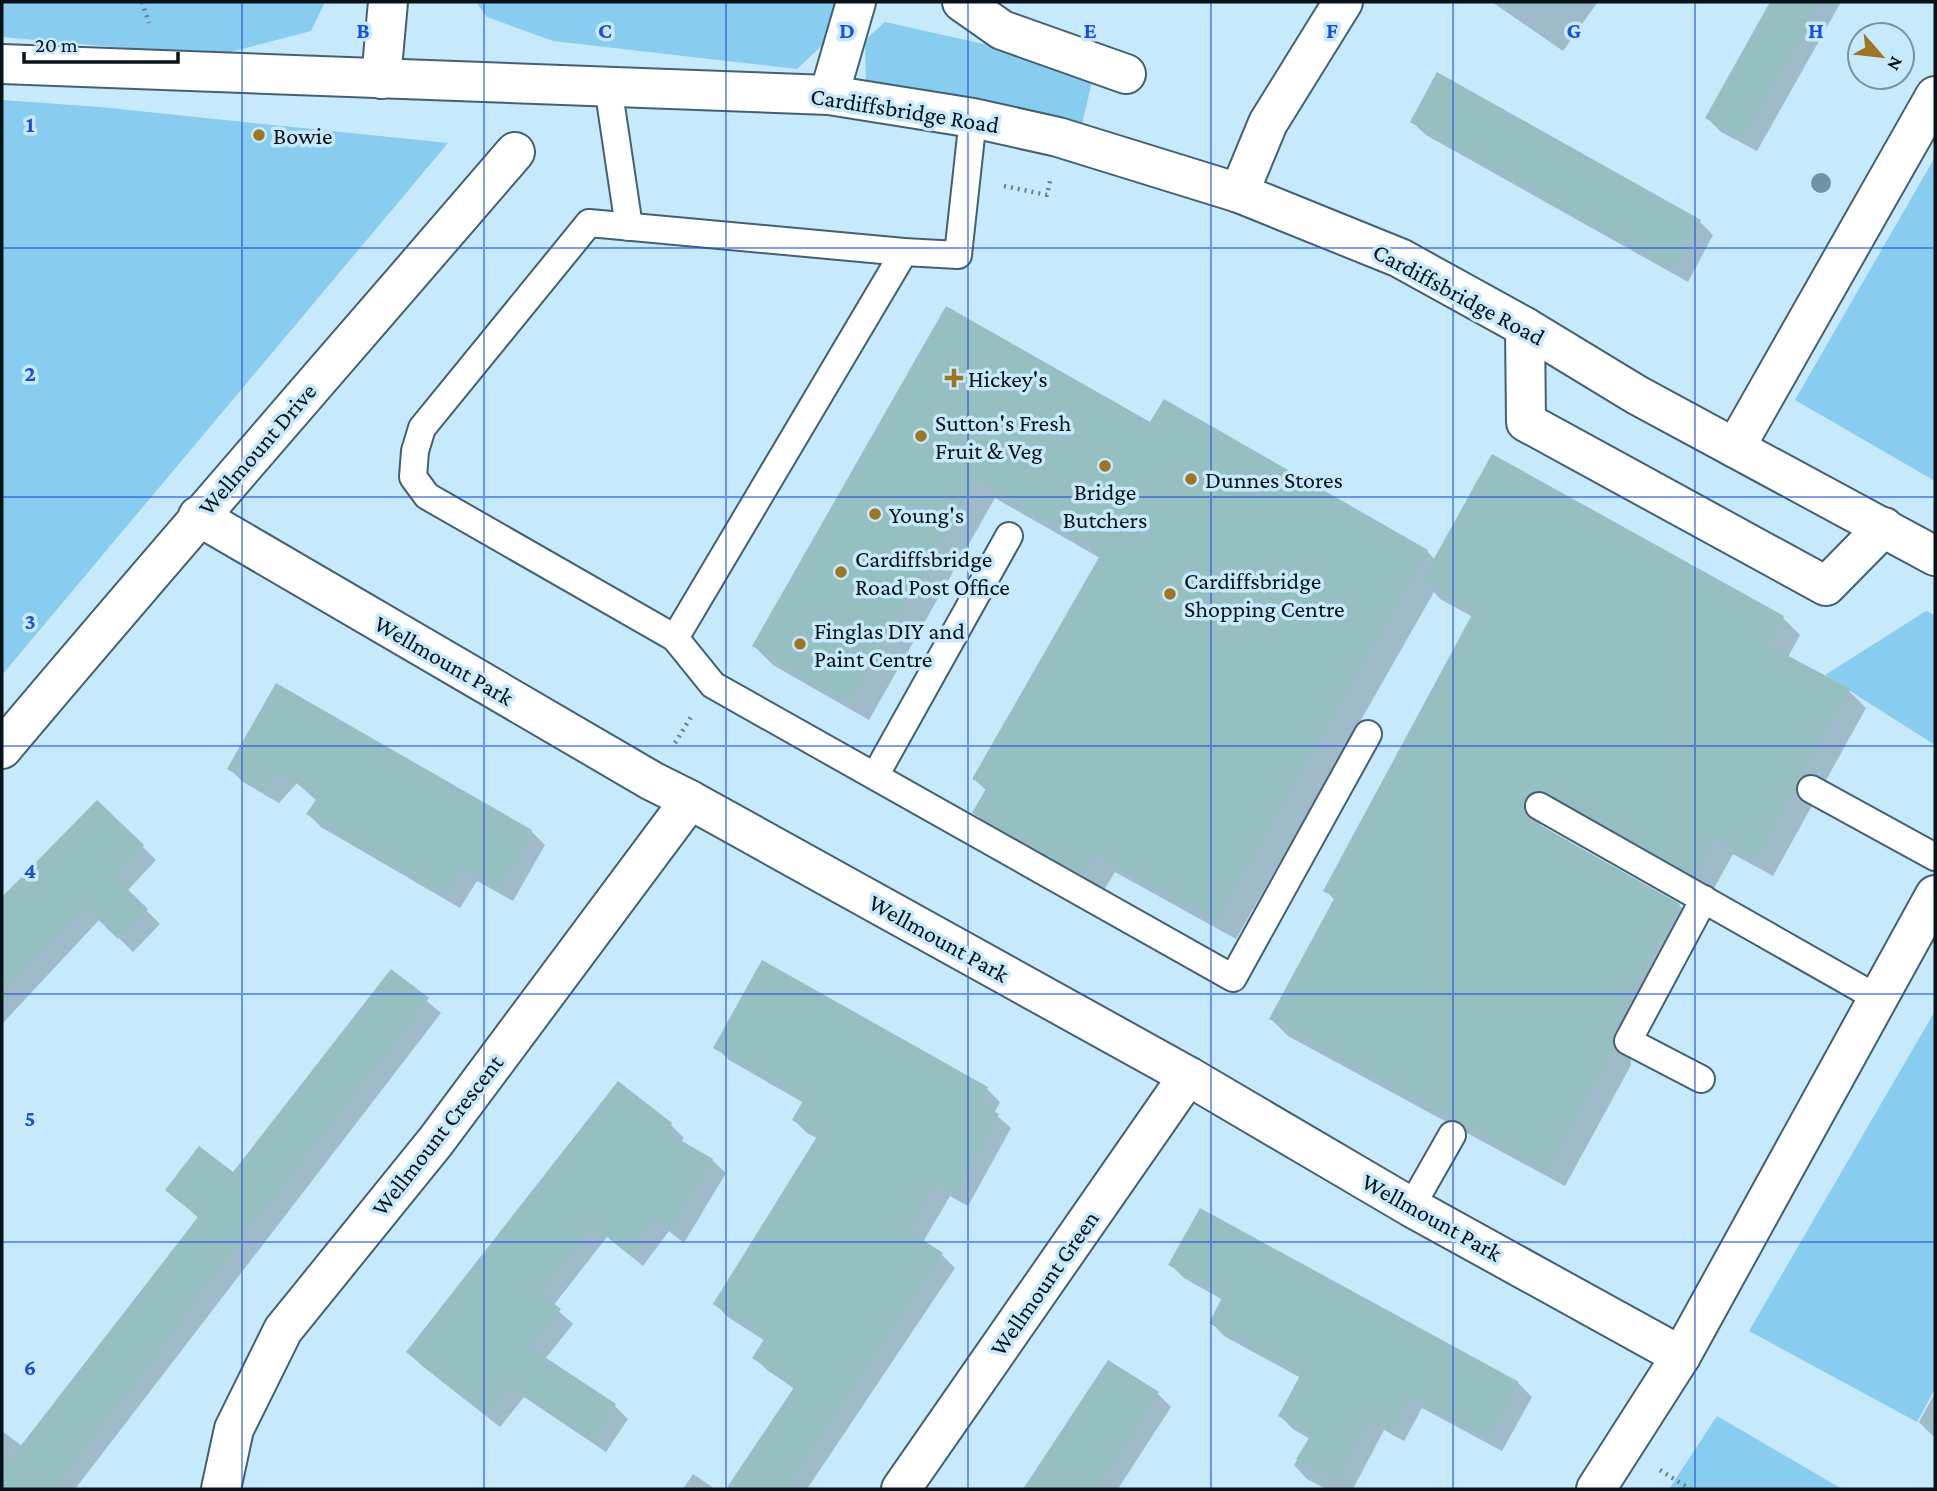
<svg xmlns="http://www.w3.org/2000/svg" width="1937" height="1491" viewBox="0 0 1937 1491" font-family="'Crimson Pro',serif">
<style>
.green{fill:#88ccef}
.shadow{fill:#0003}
.building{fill:#96bfc2}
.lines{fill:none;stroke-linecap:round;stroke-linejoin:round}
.service-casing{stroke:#436171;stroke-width:30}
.minor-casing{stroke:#436171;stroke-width:42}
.secondary-casing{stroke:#436171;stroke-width:42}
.path{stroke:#6b828f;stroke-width:4.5;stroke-dasharray:2 5;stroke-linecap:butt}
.service{stroke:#fff;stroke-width:26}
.minor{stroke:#fff;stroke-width:38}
.secondary{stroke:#fff;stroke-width:38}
.tree{fill:#6d93a6}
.grid{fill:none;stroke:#1d4ed8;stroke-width:2;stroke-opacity:0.55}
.poi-dot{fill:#9d7523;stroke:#c7e9fc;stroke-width:2.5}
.labels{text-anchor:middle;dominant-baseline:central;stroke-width:7;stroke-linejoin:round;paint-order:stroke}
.street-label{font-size:24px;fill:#071219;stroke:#c7e9fc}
.poi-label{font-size:24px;fill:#071219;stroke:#c7e9fc;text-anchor:start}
.grid-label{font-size:23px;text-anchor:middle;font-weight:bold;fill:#1d4ed8;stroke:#c7e9fc;stroke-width:7;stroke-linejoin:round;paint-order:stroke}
</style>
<rect width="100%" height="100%" fill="#c7e9fc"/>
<g class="green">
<polygon points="2,2 325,2 311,31 215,56 2,37"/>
<polygon points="476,2 842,2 829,39 797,69 553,41 487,17"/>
<polygon points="885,22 1095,69 1082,124 975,100 866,80 865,40"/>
<polygon points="2,100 100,107 448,143 2,675"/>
<polygon points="1935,157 1935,481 1795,400"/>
<polygon points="1926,611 1935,615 1935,745 1825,675"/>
<polygon points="1935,1011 1935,1389 1917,1422 1749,1331"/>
<polygon points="1717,1416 1842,1489 1669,1489"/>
</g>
<g class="shadow">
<polygon points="1492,2 1596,2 1597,3 1563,51"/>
<polygon points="1772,2 1841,2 1757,151 1721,132 1707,118"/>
<polygon points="1412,122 1700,222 1713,235 1688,282 1426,135"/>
<polygon points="947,308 1151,425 1427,551 1435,560 1493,456 1783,618 1800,635 1788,657 1849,691 1866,708 1773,876 1733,854 1712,892 1542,815 1540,825 1679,905 1696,923 1630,1052 1631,1065 1565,1186 1288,1036 1271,1019 1336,901 1325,890 1473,617 1440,599 1434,592 1236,939 1115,872 1102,893 993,832 974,812 987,791 974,779 1100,558 995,498 869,720 773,665 754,646"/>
<polygon points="276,685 531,831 545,845 513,901 477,881 460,908 321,827 308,814 318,801 297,783 279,803 243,782 229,768"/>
<polygon points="97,802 156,860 127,891 160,924 133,952 100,919 2,1024 2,900"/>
<polygon points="763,962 987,1089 1000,1102 994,1113 1011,1128 968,1206 950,1196 923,1242 942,1255 955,1268 807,1489 728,1489 795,1389 767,1370 754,1357 765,1341 728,1317 715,1304 818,1139 807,1133 794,1120 804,1103 729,1060 716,1047"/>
<polygon points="391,971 441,1013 75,1489 2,1489 2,1431 22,1446 199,1218 167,1190 234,1175"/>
<polygon points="619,1083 671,1125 684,1138 681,1142 712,1160 726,1173 684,1243 669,1231 643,1266 607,1237 553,1306 573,1324 545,1359 615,1406 628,1419 606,1452 524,1397 500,1427 421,1365 408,1352"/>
<polygon points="1171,1265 1518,1383 1532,1397 1502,1451 1422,1408 1404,1441 1384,1430 1353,1489 1326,1489 1307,1479 1294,1465 1310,1439 1293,1429 1280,1416 1301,1378 1224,1336 1211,1322 1223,1300 1184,1278"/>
<polygon points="1108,1362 1158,1394 1171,1407 1118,1489 1027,1489"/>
<polygon points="1935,1393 1935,1438 1919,1422"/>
<polygon points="693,1474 715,1489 683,1489"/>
</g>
<g class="building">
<polygon points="1770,2 1820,2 1743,139 1705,118"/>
<polygon points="1437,72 1701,220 1673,270 1410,122"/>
<polygon points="946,306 1150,422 1164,399 1428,550 1216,921 1095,854 1083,875 972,813 987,787 972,779 1102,552 976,480 849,702 752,646"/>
<polygon points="1492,454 1784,616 1768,645 1850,689 1797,782 1756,861 1715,838 1695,876 1547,792 1538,790 1530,793 1526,798 1523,807 1526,815 1531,820 1680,904 1627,1000 1631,1002 1614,1034 1614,1048 1548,1170 1269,1019 1335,897 1323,891 1474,611 1421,582"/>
<polygon points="276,683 532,830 499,889 462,868 446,896 306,814 316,800 283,771 264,790 227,769"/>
<polygon points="97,800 144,845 114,876 148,909 118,939 85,907 2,994 2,897"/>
<polygon points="762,960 988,1087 979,1103 999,1114 955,1194 936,1185 909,1231 943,1253 786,1489 726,1489 795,1386 752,1358 765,1338 713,1304 818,1135 792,1120 804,1099 713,1048"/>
<polygon points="391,969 429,998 236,1246 178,1323 180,1325 53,1489 2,1489 2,1470 198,1217 165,1190 199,1146 233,1172"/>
<polygon points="618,1081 672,1123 666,1132 713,1159 670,1231 655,1219 629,1254 593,1225 540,1293 561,1309 531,1348 616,1404 592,1440 510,1385 486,1415 406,1352"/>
<polygon points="1200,1208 1519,1382 1488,1439 1408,1396 1391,1429 1371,1418 1337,1480 1296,1459 1311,1435 1278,1416 1301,1374 1209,1323 1223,1296 1168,1265"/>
<polygon points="1108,1360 1159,1392 1136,1428 1096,1489 1023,1489"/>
</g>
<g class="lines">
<defs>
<g id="service">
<polyline points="608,86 629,227"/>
<polyline points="973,118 958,255 904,252 589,223 422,428 415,451 413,477 427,496 675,638 713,685 1233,978 1368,734"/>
<polyline points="675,638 904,252"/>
<polyline points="875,776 1009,536"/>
<polyline points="1811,789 1935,857"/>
<polyline points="1539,806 1879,999"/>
<polyline points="1701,1079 1628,1041 1704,899"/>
<polyline points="1411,1207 1452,1135"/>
</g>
<g id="minor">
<polyline points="962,2 1002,30 1126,74"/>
<polyline points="381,79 388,2"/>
<polyline points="829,95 856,2"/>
<polyline points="1239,193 1268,123 1343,2"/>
<polyline points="1525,327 1526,422 1826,586 1884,527"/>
<polyline points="1735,448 1935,96"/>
<polyline points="198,516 652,781 690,800 1188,1076 1411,1207 1681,1356"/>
<path d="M2,749C171,548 344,351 515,152"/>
<polyline points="221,1489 234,1429 283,1330 436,1141 690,800"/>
<polyline points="901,1489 1188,1076"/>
<polyline points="1596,1489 1681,1356 1935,895"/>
</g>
<polyline id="secondary" points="2,64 829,95 973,118 1058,137 1239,193 1400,258 1525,327 1637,395 1935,556"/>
</defs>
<use href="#service" class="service-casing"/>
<use href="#minor" class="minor-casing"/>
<use href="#secondary" class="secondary-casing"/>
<g class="path">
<polyline points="142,2 149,23"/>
<polyline points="1004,186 1047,195 1050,181"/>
<polyline points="675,743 691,717"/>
<polyline points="1660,1470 1690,1489"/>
</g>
<use href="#service" class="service"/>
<use href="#minor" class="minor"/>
<use href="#secondary" class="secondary"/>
</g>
<circle class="tree" cx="1821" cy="183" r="10"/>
<path class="grid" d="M242,2V1489M484,2V1489M726,2V1489M968,2V1489M1211,2V1489M1453,2V1489M1695,2V1489M2,248H1935M2,497H1935M2,746H1935M2,994H1935M2,1242H1935"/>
<g class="poi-dot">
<circle cx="259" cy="135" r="7"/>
<path d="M950.5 367.5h7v7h7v7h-7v7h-7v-7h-7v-7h7z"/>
<circle cx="921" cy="436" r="7"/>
<circle cx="1105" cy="466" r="7"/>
<circle cx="1191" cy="479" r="7"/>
<circle cx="875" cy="514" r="7"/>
<circle cx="841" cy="572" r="7"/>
<circle cx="1170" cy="594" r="7"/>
<circle cx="800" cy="644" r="7"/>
</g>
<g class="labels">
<g class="street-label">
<text transform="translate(905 110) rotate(9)">Cardiffsbridge Road</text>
<text transform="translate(1459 294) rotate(28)">Cardiffsbridge Road</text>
<text transform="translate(257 449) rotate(-49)">Wellmount Drive</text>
<text transform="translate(444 660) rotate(30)">Wellmount Park</text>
<text transform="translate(939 938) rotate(29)">Wellmount Park</text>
<text transform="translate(437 1135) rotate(-52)">Wellmount Crescent</text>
<text transform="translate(1432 1217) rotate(29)">Wellmount Park</text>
<text transform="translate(1044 1283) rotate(-55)">Wellmount Green</text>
</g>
<g class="poi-label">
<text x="273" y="135">Bowie</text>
<text x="968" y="378">Hickey's</text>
<text x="935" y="422">Sutton's Fresh<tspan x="935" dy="28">Fruit &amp; Veg</tspan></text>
<text x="1205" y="479">Dunnes Stores</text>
<text x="1105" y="491" text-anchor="middle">Bridge<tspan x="1105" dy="28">Butchers</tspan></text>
<text x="889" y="514">Young's</text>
<text x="855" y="558">Cardiffsbridge<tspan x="855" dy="28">Road Post Office</tspan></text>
<text x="1184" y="580">Cardiffsbridge<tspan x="1184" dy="28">Shopping Centre</tspan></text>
<text x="814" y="630">Finglas DIY and<tspan x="814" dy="28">Paint Centre</tspan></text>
</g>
</g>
<g class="grid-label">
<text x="363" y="38">B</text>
<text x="605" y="38">C</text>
<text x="847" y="38">D</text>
<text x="1090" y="38">E</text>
<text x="1332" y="38">F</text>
<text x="1574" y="38">G</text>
<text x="1816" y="38">H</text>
<text x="30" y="132">1</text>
<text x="30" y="381">2</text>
<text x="30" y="629">3</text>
<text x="30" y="878">4</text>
<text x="30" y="1126">5</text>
<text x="30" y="1375">6</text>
</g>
<rect width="1937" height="1491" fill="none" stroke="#071219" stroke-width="7"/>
<g transform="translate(1881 56) rotate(118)"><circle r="33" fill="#c7e9fc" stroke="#7a93a1" stroke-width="2"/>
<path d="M0-5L12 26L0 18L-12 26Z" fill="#9d7523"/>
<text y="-10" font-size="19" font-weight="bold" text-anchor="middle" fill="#071219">N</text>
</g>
<path d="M24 52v10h154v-10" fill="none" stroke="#071219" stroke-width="3.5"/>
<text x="35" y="52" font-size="21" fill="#071219" stroke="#c7e9fc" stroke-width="5" paint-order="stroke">20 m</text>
</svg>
